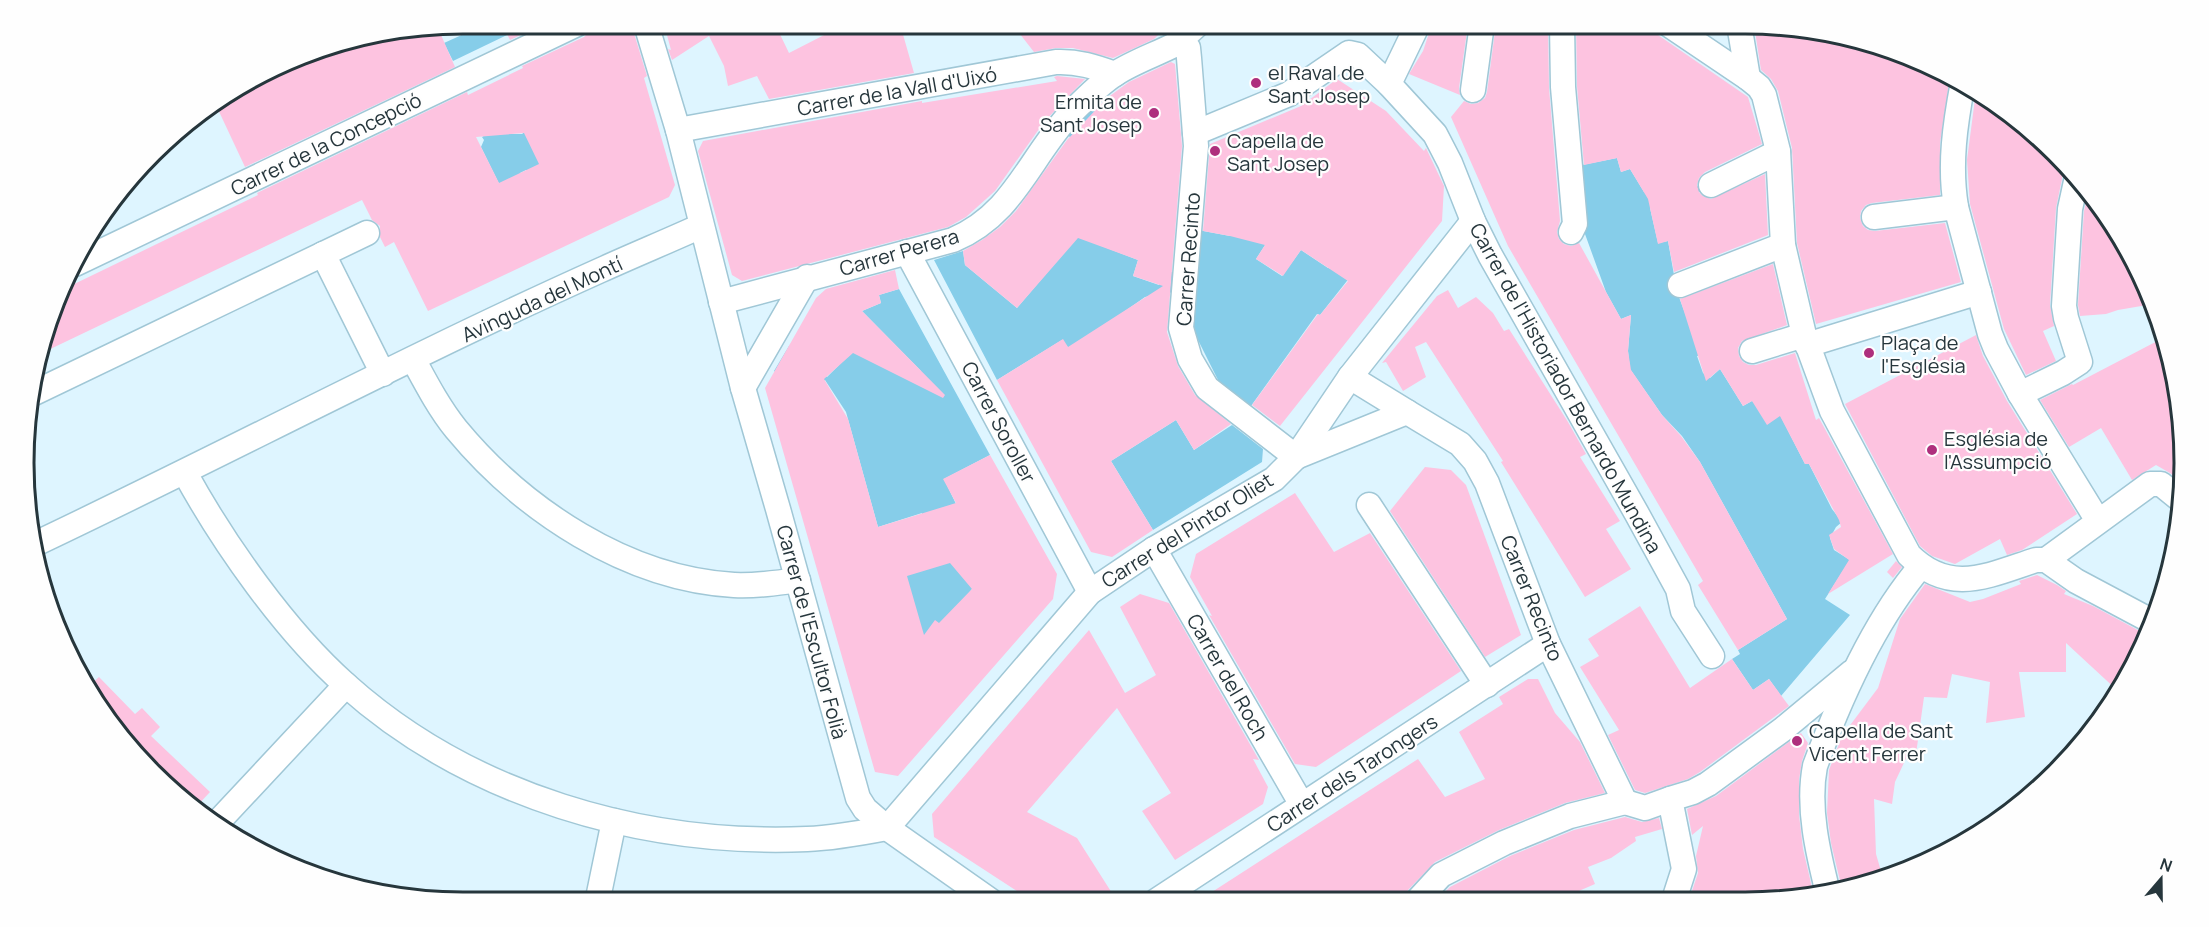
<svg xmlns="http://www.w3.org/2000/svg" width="2209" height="927" viewBox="0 0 2209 927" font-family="Manrope,sans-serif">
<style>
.green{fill:#86cde9}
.building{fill:#fdc3e0;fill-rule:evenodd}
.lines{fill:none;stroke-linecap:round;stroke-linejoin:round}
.street-casing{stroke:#a0c7d6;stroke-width:27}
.street{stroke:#fff;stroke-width:24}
.poi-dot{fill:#ae2f7d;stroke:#fefefe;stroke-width:2}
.labels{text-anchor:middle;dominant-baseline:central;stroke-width:4.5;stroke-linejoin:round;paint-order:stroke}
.poi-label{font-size:20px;fill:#26363c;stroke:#fefefe;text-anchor:start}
.street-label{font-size:20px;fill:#26363c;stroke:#fefefe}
.rim{fill:none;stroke:#26363c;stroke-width:3}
</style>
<rect width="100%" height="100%" fill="#def5ff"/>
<g class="green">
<polygon points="486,24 502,24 507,35 453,61 444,43"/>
<polygon points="1093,107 1097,112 1086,123 1099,136 1109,125 1131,144 1111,232 1098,229 1094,243 1138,260 1133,276 1159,285 1165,269 1176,274 1174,292 1145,297 1070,350 1062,340 997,380 934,260 963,251 965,265 1017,308 1077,237 1061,224 1070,213 1085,224 1096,208 1083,199 1094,183 1106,192 1117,172 1066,134"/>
<polygon points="539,120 550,184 526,170 520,173 509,204 481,147 484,140 482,137 506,123 510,134 522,134"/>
<polygon points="1617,158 1621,172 1630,169 1644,192 1652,190 1655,199 1709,183 1711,188 1650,208 1658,243 1668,241 1677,292 1701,355 1697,356 1703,373 1710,378 1720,369 1743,406 1752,401 1778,411 1805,464 1809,464 1832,509 1842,522 1836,527 1830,538 1834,550 1850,560 1825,599 1850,615 1781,696 1769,679 1753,690 1732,659 1740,654 1738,650 1787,619 1700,462 1682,436 1662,415 1630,369 1628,351 1631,315 1621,319 1606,292 1581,223 1577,166"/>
<polygon points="1298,194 1256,259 1282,276 1301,250 1328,268 1354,272 1320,315 1317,314 1251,406 1221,386 1198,340 1193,340 1191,335 1198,230 1230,236"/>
<polygon points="899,289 990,455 944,479 956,504 972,589 907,669 907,576 922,513 878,527 846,412 825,380 804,397 774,371 789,346 827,377 839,365 832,342 921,371 862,311 881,303 879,295"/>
<polygon points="1176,420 1194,450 1232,425 1263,449 1262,462 1153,530 1111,461"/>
</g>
<g class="building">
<polygon points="502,24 544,24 510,40"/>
<path d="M591,24H622L633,30L647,76L644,78L675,185L669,197L428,311L394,242L385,247L380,237V226L372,220L362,200L42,353L66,288L258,195L257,193L467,92L468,95L523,68L522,66L584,37L589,32ZM524,133L539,164L499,183L476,137Z"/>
<polygon points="664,24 775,24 789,53 832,31 829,24 900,24 914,73 769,99 757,76 728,86 724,66 709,36 672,60 668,49 671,50"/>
<polygon points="1012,24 1170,24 1154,39 1113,58 1073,48 1056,48 1034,52"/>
<polygon points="1432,24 1468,24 1459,88 1460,95 1409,74 1423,51"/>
<polygon points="1496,24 1548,24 1549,88 1560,221 1557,232 1559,239 1564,244 1571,246 1579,243 1621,319 1631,315 1628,351 1631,370 1662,415 1681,436 1700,462 1787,619 1738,650 1698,585 1703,581 1508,246 1451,117 1464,101 1471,104 1478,103 1485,98 1487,92"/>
<polygon points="1576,24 1642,24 1748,97 1762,144 1705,172 1699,178 1697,185 1699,192 1703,196 1711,199 1765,174 1768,235 1674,272 1668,241 1658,244 1648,199 1630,169 1621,172 1617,158 1584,165 1577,86"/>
<polygon points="1754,25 1887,47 1950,76 1940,143 1940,195 1872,203 1866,205 1861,211 1860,218 1863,226 1868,230 1875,231 1945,223 1961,282 1816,324 1797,243 1792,148 1778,91 1771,79 1761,70"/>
<polygon points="438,28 455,67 245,167 215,103 244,83 322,47"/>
<polygon points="1171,62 1175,64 1182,146 1167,332 1178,366 1195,395 1231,424 1194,450 1176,420 1111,461 1153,530 1112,557 1091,552 997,380 1063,339 1068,347 1163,286 1133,276 1138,260 1078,238 1017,308 965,265 963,251 982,240 1000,227 1016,211 1067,140 1107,98 1129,82"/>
<polygon points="1057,76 1085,79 1044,122 995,191 966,217 948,227 742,281 732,275 698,151 703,141 922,101 922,103 1057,81 1054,77"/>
<polygon points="1337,79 1386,111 1424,151 1426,148 1444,186 1442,221 1280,426 1252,405 1318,314 1320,315 1348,281 1301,250 1283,276 1256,259 1265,245 1230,236 1203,231 1210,144 1301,106"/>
<polygon points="1976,91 2036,133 2067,167 2063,174 2056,208 2050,305 2054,326 2043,331 2056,361 2026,375 2004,329 1970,204 1967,160"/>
<polygon points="2089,190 2140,269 2153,304 2118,310 2106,314 2080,316 2078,305 2084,211"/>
<polygon points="1773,264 1787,325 1742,341 1738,348 1739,356 1743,362 1749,365 1756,365 1795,353 1816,420 1819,418 1893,554 1828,594 1849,560 1834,549 1829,535 1841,527 1839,520 1809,464 1805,464 1780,416 1767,425 1752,401 1743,406 1720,369 1706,381 1680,299"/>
<path d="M895,270L899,289L879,295L881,303L862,311L945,395L943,398L853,353L824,379L848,419L878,527L956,503L943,479L990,455L1057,574L1053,599L898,776L875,772L765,388L816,298L826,289ZM950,563L972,589L939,623L935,620L924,635L907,576Z"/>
<polygon points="1448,290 1458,308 1476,297 1493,313 1504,331 1509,329 1568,422 1586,454 1580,457 1620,521 1606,529 1631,569 1585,597 1501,462 1503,461 1426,342 1415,347 1426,377 1403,391 1386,362 1382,363 1437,296"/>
<polygon points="1976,335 1983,356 2007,401 2077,514 2022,550 2007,555 2000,539 1955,564 1932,556 1920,546 1845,404"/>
<polygon points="2165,337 2170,350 2184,435 2182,483 2170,473 2156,465 2132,480 2101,428 2069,447 2040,400 2072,384 2073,385"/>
<polygon points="1425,467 1451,470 1466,485 1521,635 1485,657 1390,511"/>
<polygon points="1295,493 1334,552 1370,533 1461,671 1316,767 1295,764 1209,615 1212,616 1190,577 1196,554"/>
<polygon points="1896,561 1902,567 1893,578 1887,572"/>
<polygon points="2037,575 2057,585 2066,591 2064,594 2093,606 2147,635 2119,692 2066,643 2066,672 2019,672 2025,717 1986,723 1990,682 1952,674 1947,698 1924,697 1916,754 1909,752 1895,782 1892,804 1874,799 1876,854 1883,878 1842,889 1831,843 1827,813 1829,770 1842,736 1878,688 1900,619 1925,584 1970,602 1983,599 2021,584 2019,581"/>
<polygon points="1140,594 1169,603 1259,760 1253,759 1268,787 1263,804 1175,860 1142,811 1171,793 1117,708 1027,812 1077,838 1117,901 1032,901 934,837 932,814 1089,630 1125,693 1156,675 1120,607"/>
<polygon points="1640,606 1690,688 1732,659 1753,690 1769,679 1789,706 1700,772 1688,779 1645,793 1635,790 1608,735 1619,730 1580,667 1599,656 1588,639"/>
<polygon points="99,677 135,714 142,708 160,727 151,736 210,792 194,809 174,794 87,688"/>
<polygon points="1528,679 1538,679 1555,713 1580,742 1605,793 1565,803 1499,830 1435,862 1408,890 1404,900 1198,901 1418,759 1445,797 1485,779 1459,732 1503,704 1499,697"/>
<polygon points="1801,733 1808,743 1802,761 1799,780 1799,815 1803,849 1814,896 1803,899 1689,900 1698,873 1696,856 1703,826 1692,835 1687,809 1716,796"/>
<polygon points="1625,817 1642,822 1659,818 1662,829 1635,837 1636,841 1611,858 1588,867 1595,884 1558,900 1437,900 1450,887 1510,856 1574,830"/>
</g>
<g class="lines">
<defs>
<g id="street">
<polyline points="646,24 678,130 743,388 778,509 858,798 865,809 887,828 991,901"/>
<polyline points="1418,24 1389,84 1435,134 1450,163 1473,221 1490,255 1637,514 1678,589 1683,611 1712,656"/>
<polyline points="1562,24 1563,87 1575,224 1571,232"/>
<path d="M1668,24L1748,78L1759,87L1764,95L1778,151L1783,245L1804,335L1832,411L1909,555C1950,596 1989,575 2036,560H2046L2076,581L2153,622"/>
<polyline points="1739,24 1748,78"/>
<polyline points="1176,44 1198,24"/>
<path d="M1963,82C1955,124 1949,165 1956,207L1990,334L1996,349L2020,394L2098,521"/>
<polyline points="1473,90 1482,24"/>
<path d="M678,130L1056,62C1078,61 1095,67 1115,74"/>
<polyline points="1195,133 1289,94 1349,53 1358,55 1389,84"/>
<polyline points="1711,185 1778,152"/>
<polyline points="1874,217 1956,207"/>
<polyline points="907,252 1090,592"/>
<polyline points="323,254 383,374"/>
<polyline points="75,264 577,24"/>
<polyline points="1680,285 1783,245"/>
<path d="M721,302L953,240C1014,214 1028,160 1070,114C1083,101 1099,84 1115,74C1133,62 1157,54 1176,44H1183L1188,48L1189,58L1196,146L1181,328L1190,359L1207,388L1296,457"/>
<polyline points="1807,345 1979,292"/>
<polyline points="1752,351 1804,335"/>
<path d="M413,359C426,383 439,408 456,429C523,510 627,579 734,585C756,586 777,583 798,580"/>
<polyline points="1350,377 1407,412"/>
<polyline points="743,388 807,277"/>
<polyline points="32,394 367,233"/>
<polyline points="2020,394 2063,373 2080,362 2066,318 2064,306 2070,209 2077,177"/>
<polyline points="1296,457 1407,412 1460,444 1475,461 1487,483 1548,644 1625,802"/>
<path d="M185,473C224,544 285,631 346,685C470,796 643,846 807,839C834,838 861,833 887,828L1090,592L1154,549L1274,479L1296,457L1350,377L1473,221"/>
<polyline points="1369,505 1487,685"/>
<path d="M33,545C223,455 409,356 601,270C634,255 668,241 701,226"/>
<polyline points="1154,549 1302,805"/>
<polyline points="2046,560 2150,484 2161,484 2182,501"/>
<polyline points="1625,802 1645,808 1670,799"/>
<polyline points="216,824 346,685"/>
<path d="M1828,893C1818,853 1807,807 1815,766C1840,698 1874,621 1921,566"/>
<polyline points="1418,900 1441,875 1504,843 1570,816 1625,802"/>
<polyline points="1674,900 1684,869 1670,799 1693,792 1708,784 1782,730 1852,672"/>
<polyline points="1156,901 1548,644"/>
<polyline points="597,903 614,821"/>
</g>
</defs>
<use href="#street" class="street-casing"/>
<use href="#street" class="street"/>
</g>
<g class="poi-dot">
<circle cx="1256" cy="83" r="6"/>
<circle cx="1154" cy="113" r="6"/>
<circle cx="1215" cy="151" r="6"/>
<circle cx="1869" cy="353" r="6"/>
<circle cx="1932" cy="450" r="6"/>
<circle cx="1797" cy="741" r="6"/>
</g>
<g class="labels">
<g class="poi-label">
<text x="1268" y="72">el Raval de<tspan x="1268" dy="23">Sant Josep</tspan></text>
<text x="1142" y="101" text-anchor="end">Ermita de<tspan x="1142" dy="23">Sant Josep</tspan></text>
<text x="1227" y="140">Capella de<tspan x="1227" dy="23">Sant Josep</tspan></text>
<text x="1881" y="342">Plaça de<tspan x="1881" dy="23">l'Església</tspan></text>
<text x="1944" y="438">Església de<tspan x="1944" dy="23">l'Assumpció</tspan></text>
<text x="1809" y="730">Capella de Sant<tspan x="1809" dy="23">Vicent Ferrer</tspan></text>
</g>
<g class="street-label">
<text transform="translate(897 91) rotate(-10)">Carrer de la Vall d'Uixó</text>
<text transform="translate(326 144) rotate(-26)">Carrer de la Concepció</text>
<text transform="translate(899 252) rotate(-16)">Carrer Perera</text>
<text transform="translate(1188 259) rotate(-86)">Carrer Recinto</text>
<text transform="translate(542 299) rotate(-25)">Avinguda del Montí</text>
<text transform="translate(1566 388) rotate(61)">Carrer de l'Historiador Bernardo Mundina</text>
<text transform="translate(999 422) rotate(62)">Carrer Soroller</text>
<text transform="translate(1187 530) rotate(-32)">Carrer del Pintor Oliet</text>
<text transform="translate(1532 598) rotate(68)">Carrer Recinto</text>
<text transform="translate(812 632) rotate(75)">Carrer de l'Escultor Folià</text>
<text transform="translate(1228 677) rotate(60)">Carrer del Roch</text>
<text transform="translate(1352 773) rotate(-33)">Carrer dels Tarongers</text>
</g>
</g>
<path d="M0 0H2209V927H0ZM463 34H1745A429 429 0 0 1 2174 463V463A429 429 0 0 1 1745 892H463A429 429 0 0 1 34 463V463A429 429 0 0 1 463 34Z" fill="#fefefe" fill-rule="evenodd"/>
<path class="rim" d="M463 34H1745A429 429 0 0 1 2174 463V463A429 429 0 0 1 1745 892H463A429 429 0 0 1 34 463V463A429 429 0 0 1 463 34Z"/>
<g transform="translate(2161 879) rotate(20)" stroke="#fefefe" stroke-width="4.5" paint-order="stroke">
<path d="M0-4.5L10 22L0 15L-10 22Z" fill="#26363c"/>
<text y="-9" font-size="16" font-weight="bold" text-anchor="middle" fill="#26363c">N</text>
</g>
</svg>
